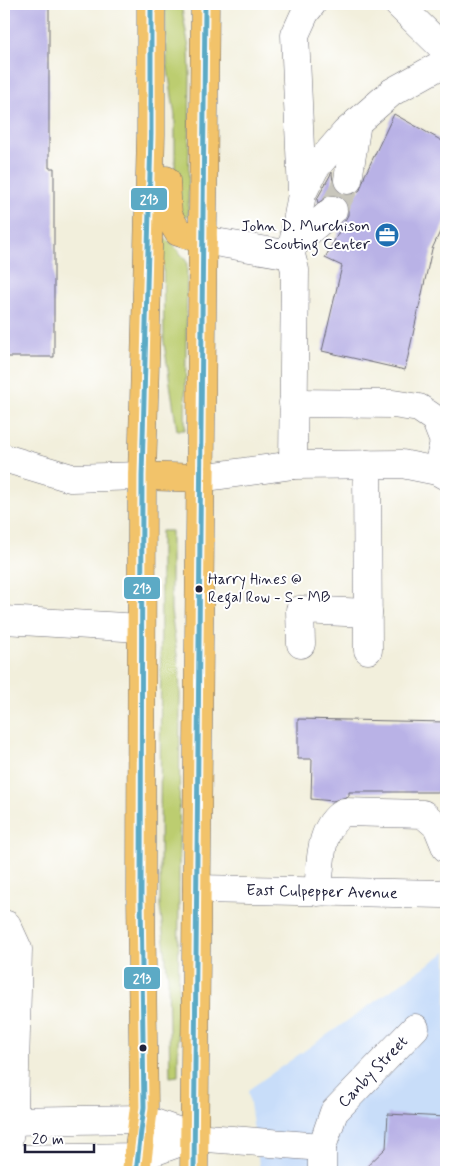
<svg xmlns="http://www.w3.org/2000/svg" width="450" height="1176" viewBox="0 0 450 1176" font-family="Mynerve,sans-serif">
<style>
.built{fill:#c8ddf9}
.green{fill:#bccd70;stroke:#6f7856}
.building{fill:#b9b2e6}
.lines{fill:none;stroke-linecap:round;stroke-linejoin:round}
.minor-tunnel{stroke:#c8c6bc;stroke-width:28;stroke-dasharray:28 14;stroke-linecap:butt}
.minor-casing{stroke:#6b6a73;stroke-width:29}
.major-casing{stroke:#6b6a73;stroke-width:29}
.minor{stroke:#fff;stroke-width:28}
.major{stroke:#f2c36a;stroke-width:28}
.bus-1-casing{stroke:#fff;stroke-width:9}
.bus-1{stroke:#5caac5;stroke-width:5}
.bus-dot{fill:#22223b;stroke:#fff;stroke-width:2}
.labels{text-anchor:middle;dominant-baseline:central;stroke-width:4;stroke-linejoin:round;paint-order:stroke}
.bus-label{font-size:15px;fill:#22223b;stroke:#fff;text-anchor:start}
.poi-label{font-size:16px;fill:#22223b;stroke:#fff;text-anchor:end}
.street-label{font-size:16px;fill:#22223b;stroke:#fff}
.line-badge{stroke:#fff;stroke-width:2}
.badge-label{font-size:14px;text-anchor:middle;font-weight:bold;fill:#fff}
</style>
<rect width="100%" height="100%" fill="#fff"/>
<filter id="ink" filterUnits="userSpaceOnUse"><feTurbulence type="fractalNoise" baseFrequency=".02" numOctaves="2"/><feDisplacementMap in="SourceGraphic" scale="10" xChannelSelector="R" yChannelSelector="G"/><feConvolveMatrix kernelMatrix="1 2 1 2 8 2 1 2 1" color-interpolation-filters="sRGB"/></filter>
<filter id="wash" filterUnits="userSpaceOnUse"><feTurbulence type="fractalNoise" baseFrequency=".0096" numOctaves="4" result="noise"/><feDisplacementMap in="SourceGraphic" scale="20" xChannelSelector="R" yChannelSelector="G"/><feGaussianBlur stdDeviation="1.12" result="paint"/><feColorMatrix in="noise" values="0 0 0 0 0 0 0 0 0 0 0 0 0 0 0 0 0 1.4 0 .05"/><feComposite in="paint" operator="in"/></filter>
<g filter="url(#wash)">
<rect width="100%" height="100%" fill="#f2efdc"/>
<polygon class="built" points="446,952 446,1172 260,1172 248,1090"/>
<g class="green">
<polygon points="165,4 181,4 189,48 190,75 188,216 180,216 175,190 175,116 167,63"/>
<polygon points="165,239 172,243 187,262 185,430 177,430 164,343 163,242"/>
<polygon points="161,531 171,531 171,611 179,669 180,693 178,1076 170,1077 168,978 160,905"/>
</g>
<g id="blocks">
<g class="building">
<polygon points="4,4 49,4 49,168 54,168 54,357 4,357"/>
<polygon points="394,114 446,143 446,219 432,249 405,370 322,351 342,266 325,258 348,215 348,207 345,200 338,195 330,195 318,203 317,199 332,172 333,185 339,192 346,195 353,195 360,190 365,175"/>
<polygon points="298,719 446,722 446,792 349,792 349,796 333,801 311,799 312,759 298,759"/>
<polygon points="388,1114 446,1117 446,1172 361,1172 386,1148"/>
</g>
</g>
</g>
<g filter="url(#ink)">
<use href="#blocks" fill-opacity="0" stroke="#6b6a73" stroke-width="1"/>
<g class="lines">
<polyline class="minor-tunnel" points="333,210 348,180"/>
<defs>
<g id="minor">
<polyline points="398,4 446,51"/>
<polyline points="348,180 357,122"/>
<polyline points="302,193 295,35 305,13 312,4"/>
<polyline points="203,240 291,255"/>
<polyline points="293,245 333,210"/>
<polyline points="293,403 393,404 419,408 435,419 444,442 437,471"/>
<polyline points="4,458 71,478 142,476"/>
<polyline points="367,464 368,650"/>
<polyline points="293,465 295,270 291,255 302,194 315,168 346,132 392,92 446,62"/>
<polyline points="200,478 293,465 402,464 437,471 446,476"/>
<polyline points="4,620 141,628"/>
<polyline points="301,644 300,610 368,613"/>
<path id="s1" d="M197,889L442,894L446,892"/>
<path d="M318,892C321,864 318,828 344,812L423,814L437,826L446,848"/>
<polyline points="4,924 7,925 18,949 14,1109 5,1159"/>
<polyline points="4,1121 143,1119 194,1137 322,1147"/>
<polyline points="4,1159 139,1157 194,1137"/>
<path id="s2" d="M322,1172V1147L334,1112L415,1028"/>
</g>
<g id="major">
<polyline points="166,180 168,215 178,232 203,240"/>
<polyline points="142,476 200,478"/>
<polyline points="136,1172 144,1107 141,898 142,476 151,135 151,4"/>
<polyline points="194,1172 205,4"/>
</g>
</defs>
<use href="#minor" class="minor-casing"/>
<use href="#major" class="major-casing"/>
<use href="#minor" class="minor"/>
<use href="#major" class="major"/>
<defs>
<g id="bus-1">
<polyline points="136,1172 144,1107 141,898 142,476 151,135 151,4"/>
<polyline points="194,1172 205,4"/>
</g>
</defs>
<use href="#bus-1" class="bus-1-casing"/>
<use href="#bus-1" class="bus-1"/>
</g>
</g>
<defs>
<symbol id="office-disc" viewBox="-11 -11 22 22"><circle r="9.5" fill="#1f6fb2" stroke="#fff"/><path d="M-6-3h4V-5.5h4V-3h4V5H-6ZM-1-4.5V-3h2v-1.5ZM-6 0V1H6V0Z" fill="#fff"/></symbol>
</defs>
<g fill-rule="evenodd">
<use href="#office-disc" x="373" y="221" width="28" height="28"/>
</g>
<g class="bus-dot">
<circle cx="199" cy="589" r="4.5"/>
<circle cx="143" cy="1048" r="4.5"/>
</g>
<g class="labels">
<g class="bus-label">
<text x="208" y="580">Harry Hines @<tspan x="208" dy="18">Regal Row - S - MB</tspan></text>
</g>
<g class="poi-label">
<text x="370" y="226">John D. Murchison<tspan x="370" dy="18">Scouting Center</tspan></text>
</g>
<g class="street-label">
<text stroke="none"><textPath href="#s1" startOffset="125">East Culpepper Avenue</textPath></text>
<text stroke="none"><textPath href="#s2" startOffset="118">Canby Street</textPath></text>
</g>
</g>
<g class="line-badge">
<rect x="130" y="187" width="38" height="24" rx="5" fill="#5caac5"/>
<rect x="123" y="576" width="38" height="24" rx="5" fill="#5caac5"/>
<rect x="123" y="966" width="38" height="24" rx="5" fill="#5caac5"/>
</g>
<g class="badge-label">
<text x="149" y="204">213</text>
<text x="142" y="593">213</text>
<text x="142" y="983">213</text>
</g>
<rect width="450" height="1176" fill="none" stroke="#fff" stroke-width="20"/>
<path d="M25 1144v8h69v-8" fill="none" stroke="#22223b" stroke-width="2.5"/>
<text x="32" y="1144" font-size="15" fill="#22223b" stroke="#ffffff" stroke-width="4" paint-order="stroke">20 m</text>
</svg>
